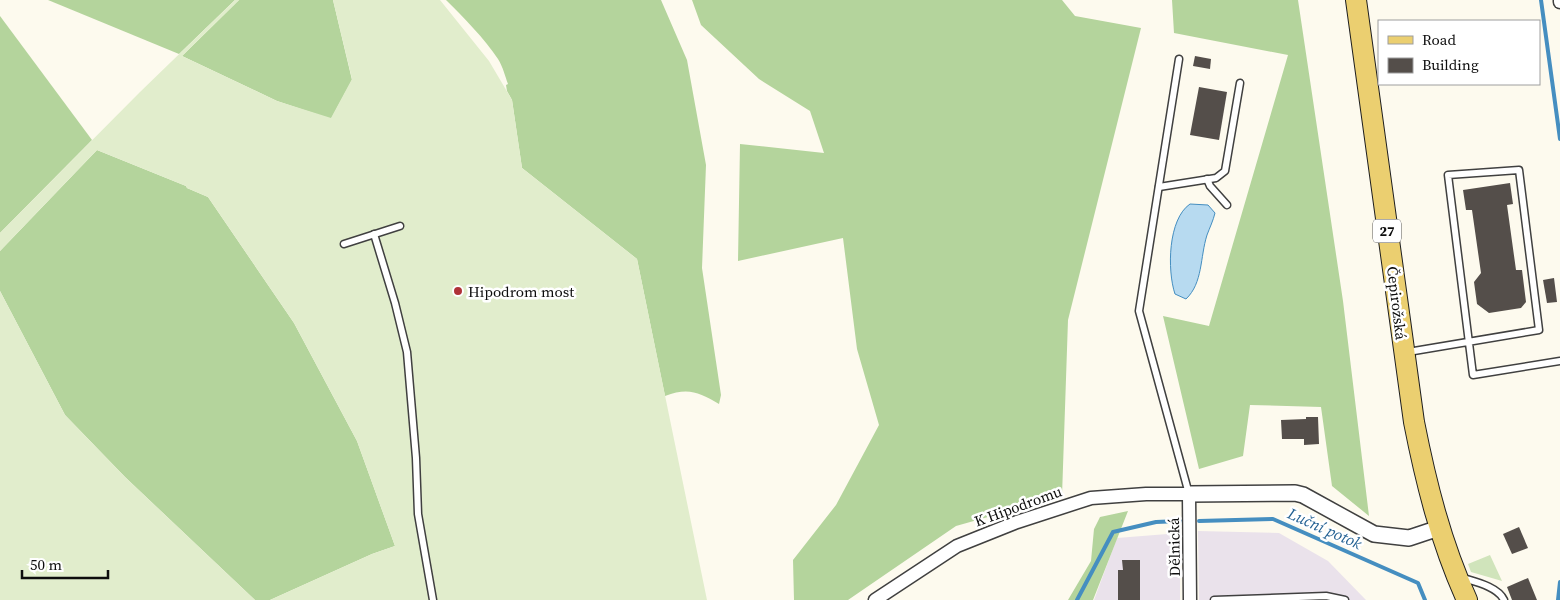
<svg xmlns="http://www.w3.org/2000/svg" width="1560" height="600" viewBox="0 0 1560 600" font-family="'Source Serif 4',serif">
<style>
.industrial{fill:#eae2eb}
.green{fill:#d0e4bb}
.forest{fill:#b4d49c}
.pitch{fill:#e1edcc}
.water{fill:#b7daf0;stroke:#458ec0}
.lines{fill:none;stroke-linecap:round;stroke-linejoin:round}
.stream{stroke:#458ec0;stroke-width:4}
.building{fill:#544e4a}
.service-casing{stroke:#404040;stroke-width:9}
.minor-casing{stroke:#404040;stroke-width:15}
.tertiary-casing{stroke:#404040;stroke-width:18}
.primary-casing{stroke:#1e1e1e;stroke-width:22}
.service{stroke:#fff;stroke-width:6}
.minor{stroke:#fff;stroke-width:12}
.tertiary{stroke:#fff;stroke-width:15}
.primary{stroke:#ebcf70;stroke-width:20}
.poi-dot{fill:#af3237;stroke:#fff;stroke-width:2}
.labels{text-anchor:middle;dominant-baseline:central;stroke-width:5;stroke-linejoin:round;paint-order:stroke}
.shield{fill:#fff;stroke:#565656;stroke-width:1}
.shield-label{font-size:14px;font-weight:bold;fill:#0d0d0d}
.poi-label{font-size:15px;fill:#0d0d0d;stroke:#fff;text-anchor:start}
.street-label{font-size:15px;fill:#0d0d0d;stroke:#fff}
.water-label{font-size:16px;font-style:italic;fill:#226092;stroke:#fff}
</style>
<rect width="100%" height="100%" fill="#fdfaee"/>
<g class="industrial">
<polygon points="1198,531 1279,533 1328,561 1366,600 1199,600"/>
<polygon points="1180,533 1180,600 1094,600 1117,538"/>
</g>
<polygon class="green" points="1490,555 1502,581 1471,572 1468,564"/>
<g class="forest">
<polygon points="48,0 235,0 179,54"/>
<polygon points="239,0 333,0 352,80 331,119 277,101 182,56"/>
<path d="M446,0H661L687,60L706,165L702,268L721,395L719,404C699,392 688,387 665,396L637,259L522,168L512,100L507,91L506,85L508,84C505,76 503,67 498,59C484,38 464,18 446,0Z"/>
<polygon points="692,0 1062,0 1075,16 1141,28 1068,320 1062,496 956,526 848,600 794,600 793,560 836,505 879,425 857,349 843,238 738,261 740,144 824,153 810,111 759,79 701,25"/>
<polygon points="1172,0 1298,0 1343,301 1369,516 1332,486 1321,407 1250,405 1243,456 1199,469 1163,316 1209,326 1288,55 1174,33"/>
<polygon points="0,16 92,140 0,233"/>
<polygon points="97,150 186,186 187,188 208,197 294,323 357,441 395,546 372,554 270,600 255,600 125,477 65,415 0,291 0,251"/>
<polygon points="1128,511 1093,600 1068,600 1091,561 1094,529 1100,517"/>
</g>
<g class="pitch">
<polygon points="235,0 239,0 182,56 277,101 331,118 352,79 333,0 440,0 489,61 512,100 522,168 637,259 707,600 270,600 372,554 395,546 357,441 294,323 208,197 187,188 186,186 97,150 0,251 0,233 140,92"/>
<polygon points="0,291 65,415 125,477 255,600 0,600"/>
</g>
<path class="water" d="M1190,204L1208,205L1215,213C1213,221 1210,227 1207,235C1200,257 1203,283 1186,299L1175,294C1167,270 1168,219 1190,204Z"/>
<g class="lines">
<g class="stream">
<polyline points="1541,0 1560,139"/>
<polyline points="1199,521 1273,519 1418,583 1425,600"/>
<polyline points="1077,600 1113,532 1156,522 1180,521"/>
<polyline points="1558,600 1560,582"/>
</g>
</g>
<g class="building">
<polygon points="1195,56 1211,59 1210,69 1193,66"/>
<polygon points="1199,87 1227,92 1219,140 1190,135"/>
<polygon points="1510,183 1513,204 1507,205 1516,270 1522,270 1526,302 1521,308 1489,313 1477,304 1474,282 1481,273 1472,210 1466,210 1463,190"/>
<polygon points="1554,278 1557,302 1547,303 1543,280"/>
<polygon points="1306,417 1318,417 1319,444 1304,445 1304,439 1282,439 1281,420 1306,419"/>
<polygon points="1519,527 1528,548 1512,554 1503,534"/>
<polygon points="1122,560 1140,560 1140,600 1118,600 1118,570 1123,570"/>
<polygon points="1528,578 1537,600 1512,600 1507,587"/>
</g>
<g class="lines">
<defs>
<g id="service">
<polyline points="1179,59 1139,311 1189,494"/>
<polyline points="1207,179 1210,186 1227,205"/>
<polyline points="1159,187 1216,178 1225,171 1240,83"/>
<polyline points="374,234 395,303 407,352 416,458 418,514 433,600"/>
<polyline points="344,244 400,226"/>
<polyline points="1408,352 1539,330 1519,170 1448,175 1473,375 1560,361"/>
<path d="M1463,578C1476,582 1498,587 1504,600"/>
<polyline points="1214,600 1326,596 1345,600"/>
</g>
<g id="minor">
<polyline points="1560,0 1560,2"/>
<polyline points="875,600 957,546 1017,522 1091,498 1146,494 1189,494 1190,600"/>
</g>
<polyline id="tertiary" points="1189,494 1295,493 1303,495 1374,534 1409,538 1439,528"/>
<path id="primary" d="M1356,0L1414,422C1426,483 1441,543 1467,600"/>
</defs>
<use href="#service" class="service-casing"/>
<use href="#minor" class="minor-casing"/>
<use href="#tertiary" class="tertiary-casing"/>
<use href="#primary" class="primary-casing"/>
<use href="#service" class="service"/>
<use href="#minor" class="minor"/>
<use href="#tertiary" class="tertiary"/>
<use href="#primary" class="primary"/>
</g>
<circle class="poi-dot" cx="458" cy="291" r="5"/>
<g class="labels">
<rect class="shield" x="1373" y="219.5" width="28" height="23" rx="4"/>
<g class="shield-label">
<text x="1387" y="231">27</text>
</g>
<g class="poi-label">
<text x="468" y="291">Hipodrom most</text>
</g>
<g class="street-label">
<text transform="translate(1397 303) rotate(83)">Čepirožská</text>
<text transform="translate(1018 506) rotate(-20)">K Hipodromu</text>
<text transform="translate(1174 547) rotate(-91)">Dělnická</text>
</g>
<g class="water-label">
<text transform="translate(1325 528) rotate(24)">Luční potok</text>
</g>
</g>
<rect x="1378" y="20" width="162" height="65" fill="#ffffff" stroke="#9e9e9e"/>
<rect x="1388" y="36" width="25" height="8" fill="#ebcf70" stroke="#9e9e9e"/>
<text x="1422" y="45" font-size="15" fill="#0d0d0d">Road</text>
<rect x="1388" y="58" width="25" height="15" fill="#544e4a" stroke="#9e9e9e"/>
<text x="1422" y="70" font-size="15" fill="#0d0d0d">Building</text>
<path d="M22 570v8h86v-8" fill="none" stroke="#0d0d0d" stroke-width="2.5"/>
<text x="30" y="570" font-size="15" fill="#0d0d0d" stroke="#ffffff" stroke-width="4" paint-order="stroke">50 m</text>
</svg>
